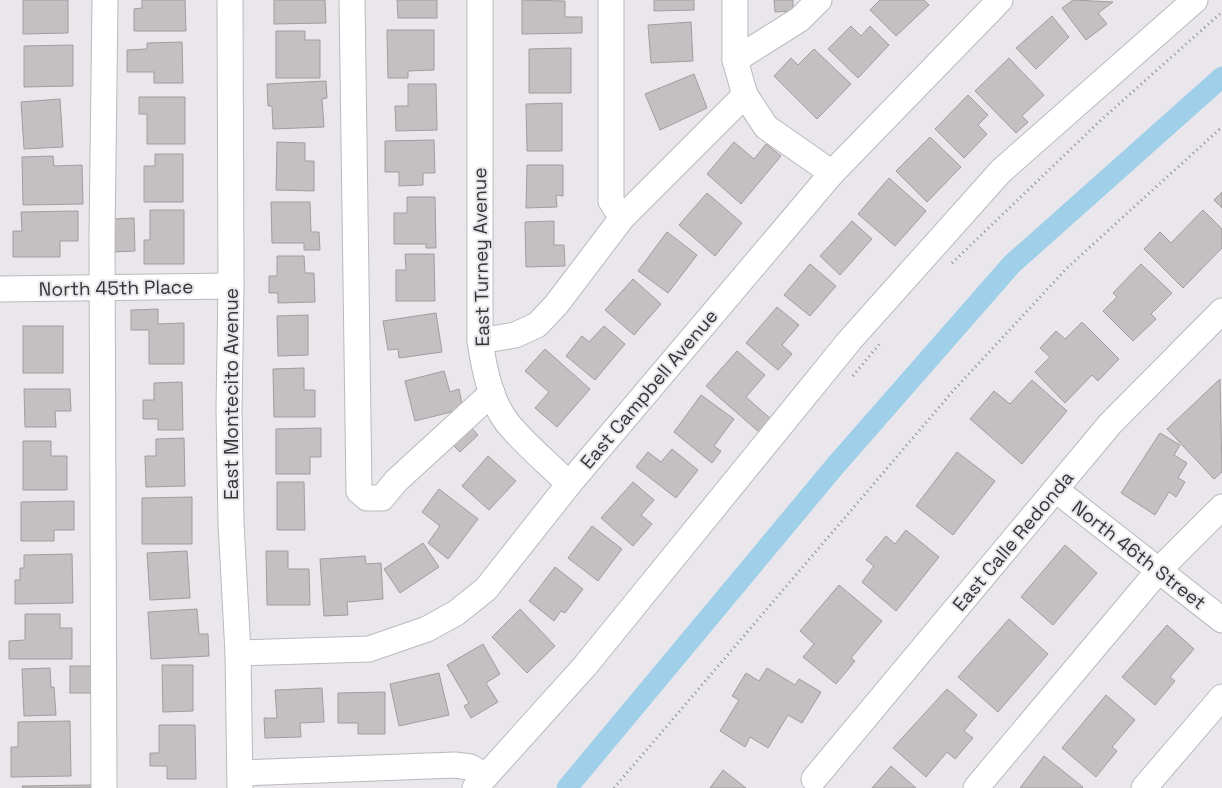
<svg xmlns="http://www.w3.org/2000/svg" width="1222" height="788" viewBox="0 0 1222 788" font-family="'Space Grotesk',sans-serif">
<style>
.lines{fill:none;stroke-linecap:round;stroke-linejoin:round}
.canal{stroke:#a0d0e9;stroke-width:21}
.building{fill:#c4c0c2;stroke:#a09c9f}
.minor-casing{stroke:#bbb9bd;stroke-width:27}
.path{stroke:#8d8c8e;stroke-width:3;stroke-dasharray:1 4;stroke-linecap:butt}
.minor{stroke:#fff;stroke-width:25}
.labels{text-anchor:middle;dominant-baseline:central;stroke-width:4;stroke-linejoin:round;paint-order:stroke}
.street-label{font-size:19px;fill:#383738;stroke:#e9e7eb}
</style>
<rect width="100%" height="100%" fill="#e9e7eb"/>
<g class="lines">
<polyline class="canal" points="567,788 835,466 1012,264 1222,77"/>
</g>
<g class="building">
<polygon points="23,0 68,0 68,33 23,34"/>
<polygon points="142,0 185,0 186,31 134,31 134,9 142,8"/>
<polygon points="274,0 325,0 326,23 274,24"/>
<polygon points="397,0 437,0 437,18 398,18"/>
<polygon points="522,0 565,1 565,17 582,17 582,33 522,34"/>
<polygon points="654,0 694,0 694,10 654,11"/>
<polygon points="774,0 793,0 793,11 775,12"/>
<polygon points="880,0 924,0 929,5 896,36 870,10"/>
<polygon points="1073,0 1113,2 1098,13 1107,24 1086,40 1062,8"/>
<polygon points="1052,16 1069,37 1036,69 1016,48"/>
<polygon points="691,22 693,61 651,63 648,25"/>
<polygon points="851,26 861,36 870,26 889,45 858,78 828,49"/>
<polygon points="387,30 434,30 434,70 408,71 408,78 388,78"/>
<polygon points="276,31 305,31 305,40 320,40 320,78 276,78"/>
<polygon points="182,42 183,83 154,83 154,72 127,72 127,50 147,49 147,43"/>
<polygon points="73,45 73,86 24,87 24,46"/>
<polygon points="571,48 571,93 529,93 529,49"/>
<polygon points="814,49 851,84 817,119 774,76 791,58 798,65"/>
<polygon points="1009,58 1044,95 1022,116 1028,122 1016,133 975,91"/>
<polygon points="694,74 707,108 660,130 645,94"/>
<polygon points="326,81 327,98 322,99 324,127 273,129 272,106 268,106 267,84"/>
<polygon points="408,84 436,84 437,130 396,131 395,106 408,106"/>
<polygon points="968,95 988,115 978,125 987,134 964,158 935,129"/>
<polygon points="139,97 185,97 185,144 147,144 147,114 139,114"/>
<polygon points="60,99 63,147 24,149 21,102"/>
<polygon points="562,103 562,151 527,151 526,104"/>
<polygon points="930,137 961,167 927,202 896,171"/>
<polygon points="434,140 435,173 423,173 423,185 399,186 399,172 385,172 385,141"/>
<polygon points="277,142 305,143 305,161 314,161 314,191 276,190"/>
<polygon points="734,142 754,159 766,144 781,156 741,204 707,174"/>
<polygon points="155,154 183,154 183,202 144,202 144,166 155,166"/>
<polygon points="53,156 54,166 82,165 83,204 23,205 22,157"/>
<polygon points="527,165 563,165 563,196 556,195 557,207 526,208"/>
<polygon points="889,178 926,211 895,246 858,214"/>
<polygon points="1222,192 1222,208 1214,200"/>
<polygon points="707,193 742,223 715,256 679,225"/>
<polygon points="407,197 435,197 436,248 426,248 426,244 394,244 394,213 407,213"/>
<polygon points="271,202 310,202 311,232 319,232 320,250 304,250 304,243 272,243"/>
<polygon points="150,210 184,210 184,264 144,264 144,240 150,240"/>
<polygon points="1203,210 1222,229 1222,248 1183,288 1144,249 1160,232 1171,243"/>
<polygon points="78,211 78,241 60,241 60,257 13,257 13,231 22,231 21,212"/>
<polygon points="134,218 135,251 113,252 112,219"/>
<polygon points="554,221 554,245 564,245 565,266 526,267 525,222"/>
<polygon points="852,221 872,239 840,275 820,256"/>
<polygon points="667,232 697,255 668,293 638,271"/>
<polygon points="405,254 434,254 435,301 396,301 396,270 406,270"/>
<polygon points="277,256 304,256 305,273 314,273 315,302 278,303 278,293 269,293 269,276 277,276"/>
<polygon points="810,264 836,286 810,316 784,295"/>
<polygon points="1141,264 1172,293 1151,314 1156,319 1133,341 1103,311 1117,297 1113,293"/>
<polygon points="633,279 661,304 634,335 605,310"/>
<polygon points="777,307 799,325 782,345 792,354 778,370 746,343"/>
<polygon points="158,309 158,324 184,323 184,364 149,364 149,330 131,330 131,310"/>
<polygon points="436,313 442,352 399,358 398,349 388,350 383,321"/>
<polygon points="308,315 308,355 278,356 277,316"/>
<polygon points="1082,322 1119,359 1098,381 1092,375 1065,403 1035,372 1050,357 1040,348 1056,331 1065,339"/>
<rect x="23" y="326" width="40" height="47"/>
<polygon points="604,326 625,344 595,380 566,356 582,336 589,342"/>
<polygon points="545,349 590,389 557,427 535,408 549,392 525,371"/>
<polygon points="737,351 765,375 746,397 771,419 759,432 706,386"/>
<polygon points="304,368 304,390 315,390 315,417 274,417 273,369"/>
<polygon points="444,371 450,392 459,389 463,409 415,421 405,381"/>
<polygon points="1220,379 1222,472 1214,479 1167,429"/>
<polygon points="1032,380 1067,411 1022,464 970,419 994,391 1010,404"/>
<polygon points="182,382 183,430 158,430 158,419 143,419 143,400 154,400 154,383"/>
<polygon points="24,389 70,389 71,411 55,411 56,427 25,427"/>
<polygon points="701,395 734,419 714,446 721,451 712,463 674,432"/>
<polygon points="469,425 478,435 460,452 451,443"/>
<polygon points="321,428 321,457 310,457 310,474 276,474 276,429"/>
<polygon points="1160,433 1180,445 1174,455 1187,463 1178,478 1185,482 1176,497 1169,492 1155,515 1121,493"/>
<polygon points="184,438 185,486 146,487 145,456 156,456 156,439"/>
<polygon points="23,441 51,441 51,456 67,456 67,490 23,490"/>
<polygon points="672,449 698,470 676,498 636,467 648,452 661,462"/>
<polygon points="957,452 995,481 953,535 916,506"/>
<polygon points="488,456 516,481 489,510 462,486"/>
<polygon points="277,482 304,482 305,530 277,530"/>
<polygon points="633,482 654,500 641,515 652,524 633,546 601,518"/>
<polygon points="439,489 478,519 448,559 428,543 440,526 422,512"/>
<polygon points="192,497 192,544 142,544 142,498"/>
<polygon points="74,501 74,530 54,530 54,541 21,541 21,502"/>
<polygon points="592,526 622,549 598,581 568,558"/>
<polygon points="906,530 939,557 896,611 862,582 874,566 866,560 886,536 895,544"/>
<polygon points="423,543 439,567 400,593 384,569"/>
<polygon points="1065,545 1097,573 1053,625 1021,597"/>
<polygon points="187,551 190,598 150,600 147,553"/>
<polygon points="266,551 288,551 288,569 309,569 310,605 267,605"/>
<polygon points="72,554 73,603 15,604 15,580 20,580 20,568 24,568 24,555"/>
<polygon points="365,556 366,564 381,563 383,599 347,602 348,615 324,616 320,559"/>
<polygon points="555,567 583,589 565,613 561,611 554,621 529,601"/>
<polygon points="839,585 882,621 851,658 855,661 836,684 803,657 814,644 800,631"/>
<polygon points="197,609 199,634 208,634 209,656 151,659 148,612"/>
<polygon points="520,609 555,646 527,673 492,637"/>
<polygon points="25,614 60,614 60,628 72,628 72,659 9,659 9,641 25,640"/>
<polygon points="1009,619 1048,654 998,712 958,677"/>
<polygon points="1167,625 1194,649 1170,677 1175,681 1155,705 1122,677"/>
<polygon points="483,644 500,674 486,683 498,702 471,718 464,706 469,703 447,665"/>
<polygon points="162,665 193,665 193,711 163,712"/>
<rect x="70" y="666" width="23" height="27"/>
<polygon points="50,668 51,687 54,687 56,715 24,716 22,669"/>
<polygon points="767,668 795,685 799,679 821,692 802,723 788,715 768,748 750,737 745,747 720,731 739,700 732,696 746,673 759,681"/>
<polygon points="439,673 449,715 399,726 390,684"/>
<polygon points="322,688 324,722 300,723 301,737 265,738 264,718 277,718 275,690"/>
<polygon points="947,689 977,715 964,731 973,738 955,759 947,752 926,777 893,748"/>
<polygon points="385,692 385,734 358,734 358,723 338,723 338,693"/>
<polygon points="1106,695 1135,720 1112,747 1117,751 1096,777 1062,748"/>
<polygon points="70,721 71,776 11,777 11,747 18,747 18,722"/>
<polygon points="159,725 195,725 196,779 167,779 167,766 150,766 150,753 159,753"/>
<polygon points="1044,756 1083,787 1082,788 1020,788"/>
<polygon points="891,766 916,788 872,788"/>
<polygon points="723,770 746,788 710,788"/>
<polygon points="92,785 92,788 23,788 22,786"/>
</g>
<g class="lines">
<defs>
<g id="minor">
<polyline points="230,0 231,286 229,410 231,523 238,653 240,788"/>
<polyline points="352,0 359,491 367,498 382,498 396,481 492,393"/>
<path d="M480,0V341C484,368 490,399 506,421C522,442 550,465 569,484"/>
<polyline points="611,0 611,201 622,218"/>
<polyline points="735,0 735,60 745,95 766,127 832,173"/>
<polyline points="735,60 800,19 819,0"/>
<polyline points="0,289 231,286"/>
<polyline points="480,341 515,335 537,325 556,305 622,218 745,95"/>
<polyline points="1056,490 1222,620"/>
<polyline points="238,653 369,649 427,629 456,613 486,589 569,484 832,173 1000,0"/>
<polyline points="241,773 455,765 470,767 486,776 475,788"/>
<polyline points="486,776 585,666 850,340 1001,171 1195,0"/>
<polyline points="814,779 1110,424 1222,311"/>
<polyline points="104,788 102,237 105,0"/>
<polyline points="976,788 1159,570 1222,507"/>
<polyline points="1144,788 1222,697"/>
</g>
</defs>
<use href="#minor" class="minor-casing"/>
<g class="path">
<polyline points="952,263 1101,120 1222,12"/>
<polyline points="853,376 881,342"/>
<polyline points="614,788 953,391 1067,268 1222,127"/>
</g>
<use href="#minor" class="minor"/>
</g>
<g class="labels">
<g class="street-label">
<text transform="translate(481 257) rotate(-91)">East Turney Avenue</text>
<text transform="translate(116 288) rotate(-1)">North 45th Place</text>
<text transform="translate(649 389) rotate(-50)">East Campbell Avenue</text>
<text transform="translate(231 394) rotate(-90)">East Montecito Avenue</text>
<text transform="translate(1013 541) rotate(-50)">East Calle Redonda</text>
<text transform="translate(1139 555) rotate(38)">North 46th Street</text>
</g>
</g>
</svg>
